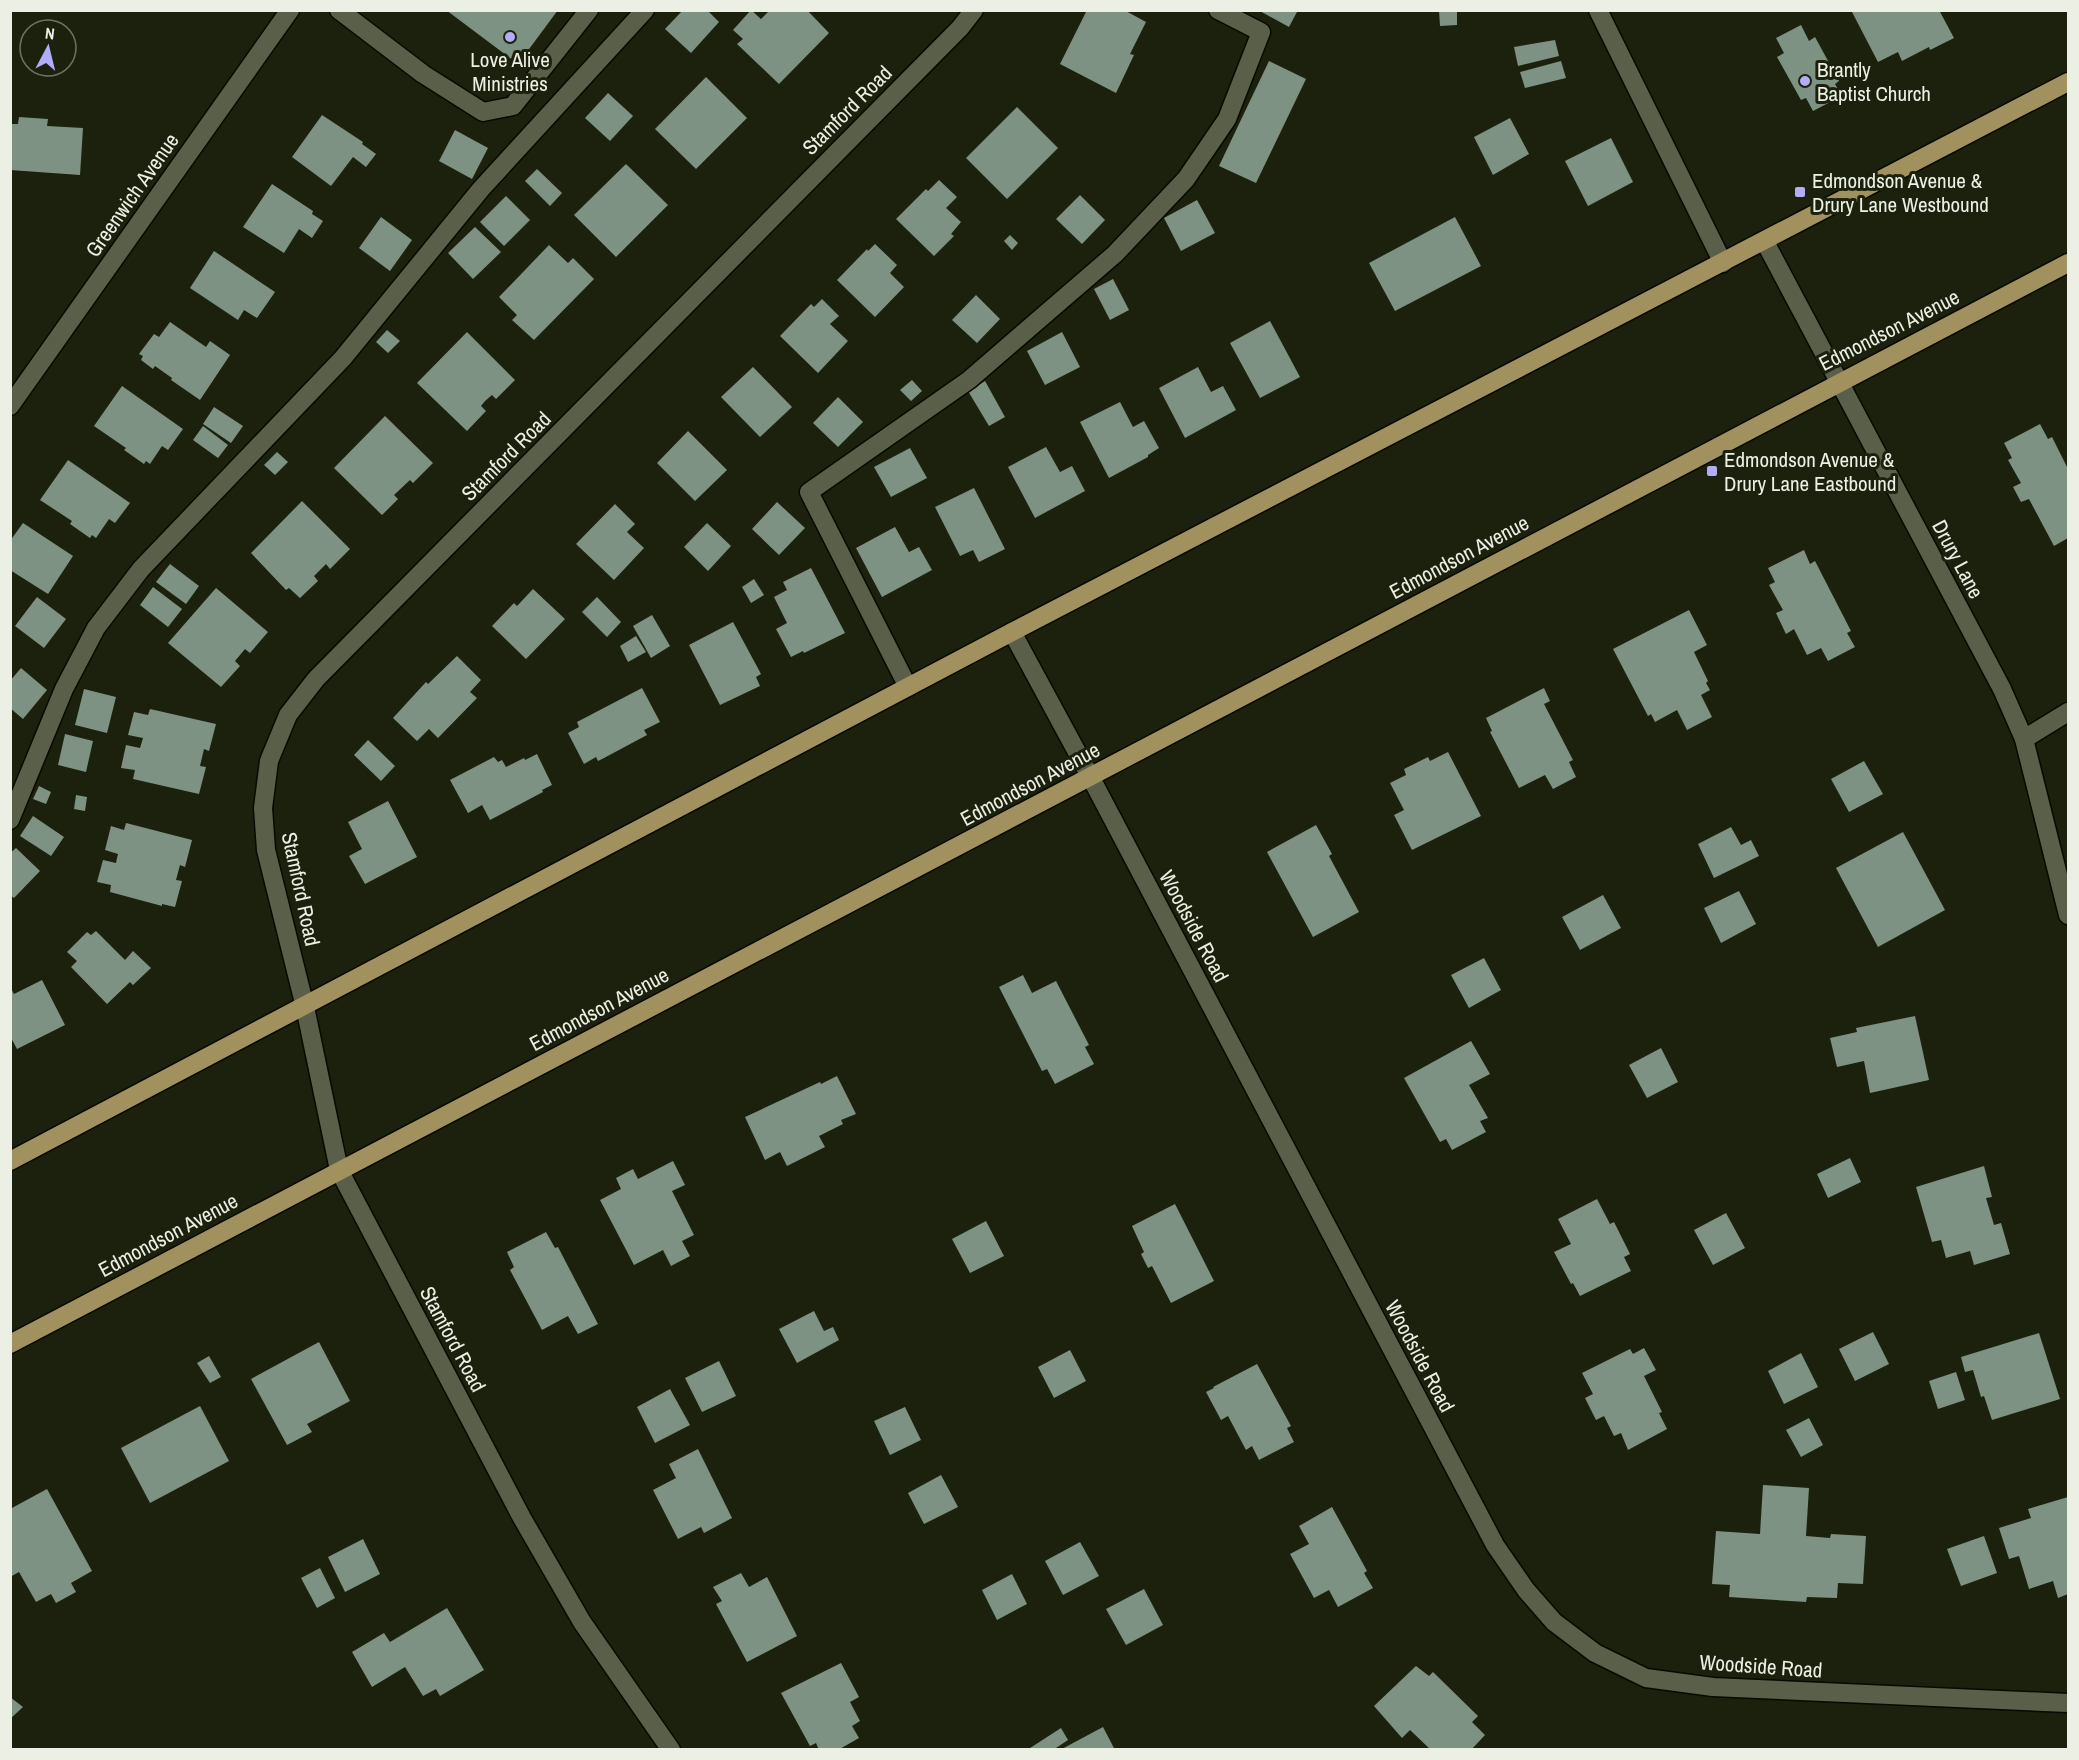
<svg xmlns="http://www.w3.org/2000/svg" width="2079" height="1760" viewBox="0 0 2079 1760" font-family="'Archivo Narrow',sans-serif">
<style>
.building{fill:#7d9282}
.lines{fill:none;stroke-linecap:round;stroke-linejoin:round}
.minor-casing{stroke:#070a00;stroke-width:21}
.major-casing{stroke:#070a00;stroke-width:21}
.minor{stroke:#5a5f4a;stroke-width:18}
.major{stroke:#a1915f;stroke-width:18}
.poi-dot{fill:#b3adf9;stroke:#1c210e;stroke-width:2}
.labels{text-anchor:middle;dominant-baseline:central;stroke-width:6;stroke-linejoin:round;paint-order:stroke}
.poi-label{font-size:21px;fill:#ecefe3;stroke:#1c210e;text-anchor:start}
.street-label{font-size:21px;fill:#ecefe3;stroke:#1c210e}
</style>
<rect width="100%" height="100%" fill="#1c210e"/>
<g class="building">
<polygon points="446,10 558,10 518,64"/>
<polygon points="683,10 707,10 719,22 691,53 665,29"/>
<polygon points="751,10 761,19 770,10 807,10 829,33 779,84 737,44 743,39 733,30"/>
<polygon points="1087,10 1124,10 1146,22 1130,54 1134,55 1116,93 1060,64"/>
<polygon points="1258,10 1298,10 1289,27"/>
<polygon points="1439,10 1457,10 1457,25 1440,26"/>
<polygon points="1854,10 1939,10 1954,38 1930,50 1929,47 1902,61 1898,52 1878,62 1852,12"/>
<polygon points="1801,25 1809,41 1815,37 1839,81 1835,84 1842,96 1813,111 1806,98 1801,100 1777,57 1784,53 1776,38"/>
<polygon points="1555,40 1559,56 1518,66 1514,47"/>
<polygon points="1269,61 1306,79 1256,183 1219,166"/>
<polygon points="1561,61 1566,78 1525,88 1520,72"/>
<polygon points="706,77 747,118 696,169 655,129"/>
<polygon points="608,93 633,116 610,141 585,118"/>
<polygon points="1017,107 1058,148 1007,199 966,158"/>
<polygon points="322,115 363,142 362,144 376,154 366,167 353,157 331,186 292,157"/>
<polygon points="19,117 48,119 47,126 83,128 80,175 10,170 10,124 18,124"/>
<polygon points="1510,118 1529,154 1493,175 1474,137"/>
<polygon points="455,130 488,148 472,179 439,161"/>
<polygon points="1611,138 1633,182 1588,206 1565,161"/>
<polygon points="626,164 668,205 616,257 574,215"/>
<polygon points="537,169 562,193 550,206 525,181"/>
<polygon points="939,180 957,197 946,208 961,222 951,234 954,236 934,256 896,219 926,189 928,191"/>
<polygon points="272,184 313,211 312,214 323,221 312,238 299,229 284,253 243,227"/>
<polygon points="1080,195 1105,220 1082,244 1056,219"/>
<polygon points="506,196 530,220 504,246 480,222"/>
<polygon points="1197,200 1215,233 1181,251 1164,218"/>
<polygon points="381,217 412,240 390,271 359,248"/>
<polygon points="1455,217 1481,266 1395,311 1369,263"/>
<polygon points="475,227 501,252 473,279 448,253"/>
<polygon points="1010,235 1018,243 1012,250 1004,241"/>
<polygon points="875,244 897,265 890,273 904,287 875,317 837,280 867,249 868,251"/>
<polygon points="549,245 568,263 573,258 594,279 534,340 512,320 517,315 499,297"/>
<polygon points="214,251 275,292 257,318 244,310 238,320 190,288"/>
<polygon points="1113,279 1129,310 1110,320 1094,289"/>
<polygon points="976,295 1000,319 977,343 952,320"/>
<polygon points="822,299 839,316 830,324 848,341 818,373 780,336 811,304 814,307"/>
<polygon points="1270,321 1300,377 1260,398 1230,343"/>
<polygon points="170,322 206,347 210,341 230,355 200,400 171,380 172,378 155,366 153,369 141,360 143,356 139,354 154,334 159,337"/>
<polygon points="387,330 400,341 388,353 376,342"/>
<polygon points="467,332 515,380 496,399 492,395 485,401 481,406 486,411 467,431 417,383"/>
<polygon points="1062,332 1080,367 1045,385 1027,351"/>
<polygon points="753,367 792,407 760,437 721,397"/>
<polygon points="1198,367 1211,392 1223,386 1236,410 1185,438 1159,388"/>
<polygon points="912,380 922,391 911,401 900,390"/>
<polygon points="985,381 1005,417 989,426 968,391"/>
<polygon points="122,386 183,429 168,450 162,446 150,464 146,461 144,464 124,450 126,448 94,426"/>
<polygon points="838,397 863,422 838,447 813,423"/>
<polygon points="1120,402 1133,427 1144,421 1159,448 1148,455 1148,457 1109,478 1080,422"/>
<polygon points="214,407 243,426 231,443 203,424"/>
<polygon points="385,416 433,463 413,483 410,480 394,495 398,499 382,515 334,468"/>
<polygon points="2040,424 2048,439 2052,437 2068,469 2068,538 2054,546 2029,499 2021,502 2013,487 2021,483 2008,460 2012,458 2004,443"/>
<polygon points="203,426 228,445 218,458 193,440"/>
<polygon points="688,431 727,470 695,501 657,463"/>
<polygon points="1046,447 1060,472 1072,466 1085,491 1035,518 1008,467"/>
<polygon points="910,448 927,478 891,497 874,467"/>
<polygon points="277,452 288,462 275,475 264,465"/>
<polygon points="68,460 130,503 115,523 109,519 96,538 92,535 90,538 70,524 72,521 40,500"/>
<polygon points="974,488 1005,549 979,562 973,550 960,556 935,507"/>
<polygon points="302,501 350,549 330,569 326,564 314,576 318,581 300,598 289,588 286,590 251,553"/>
<polygon points="777,502 805,528 779,555 752,529"/>
<polygon points="615,504 635,524 627,532 644,548 614,580 576,544"/>
<polygon points="23,523 73,556 48,594 10,570 10,541"/>
<polygon points="707,523 731,546 708,571 684,547"/>
<polygon points="895,527 909,552 919,547 932,570 882,597 856,548"/>
<polygon points="1804,550 1810,564 1815,561 1851,631 1847,633 1855,647 1828,661 1821,648 1807,655 1794,629 1786,634 1776,613 1783,610 1769,585 1775,582 1768,568"/>
<polygon points="170,564 199,586 186,604 156,582"/>
<polygon points="811,568 845,633 804,653 803,651 791,657 776,629 787,623 774,597 787,590 783,582"/>
<polygon points="754,579 764,595 751,603 742,587"/>
<polygon points="153,587 182,609 168,627 140,605"/>
<polygon points="216,588 268,632 250,653 245,649 235,661 240,666 221,687 168,643"/>
<polygon points="533,589 565,619 526,659 492,626 514,603 517,606"/>
<polygon points="37,597 66,619 44,648 15,626"/>
<polygon points="597,597 621,622 607,637 582,612"/>
<polygon points="1689,610 1707,645 1694,652 1708,681 1706,683 1710,690 1701,695 1712,717 1687,730 1677,710 1655,722 1651,714 1648,716 1613,649"/>
<polygon points="652,615 670,646 651,658 633,626"/>
<polygon points="733,622 761,674 756,677 760,686 720,705 689,645"/>
<polygon points="636,636 646,652 628,662 620,646"/>
<polygon points="457,656 481,680 470,692 477,698 438,738 429,729 417,741 393,718 426,682 428,684"/>
<polygon points="21,668 47,690 23,719 10,708 10,681"/>
<polygon points="642,688 660,722 644,730 647,735 604,758 598,761 596,757 584,764 568,733 579,727 577,722"/>
<polygon points="1544,688 1550,701 1544,704 1573,760 1569,762 1576,777 1553,789 1545,775 1519,788 1490,732 1492,731 1486,718"/>
<polygon points="84,689 116,697 107,733 75,725"/>
<polygon points="150,709 216,724 209,751 204,749 200,766 206,767 199,794 133,779 135,770 121,768 126,745 140,748 143,738 128,735 134,712 148,715"/>
<polygon points="65,734 93,741 86,772 58,765"/>
<polygon points="368,740 395,766 381,781 354,755"/>
<polygon points="1448,752 1481,816 1412,850 1394,815 1404,810 1390,783 1406,775 1404,769 1428,757 1430,761"/>
<polygon points="537,754 552,785 542,790 543,792 490,820 482,805 468,813 450,780 494,757 498,762 502,760 506,767 524,758 525,760"/>
<polygon points="1864,761 1883,794 1849,812 1831,779"/>
<polygon points="39,786 51,792 46,804 33,799"/>
<polygon points="76,795 87,797 85,811 74,809"/>
<polygon points="388,801 417,857 365,884 349,856 362,849 348,822"/>
<polygon points="33,816 64,837 51,856 20,836"/>
<polygon points="126,823 192,840 185,867 180,865 176,880 182,881 175,907 162,904 162,906 110,892 111,885 97,882 103,860 116,863 117,858 118,854 105,850 111,826 124,830"/>
<polygon points="1316,825 1332,854 1329,856 1359,912 1313,937 1267,852"/>
<polygon points="1731,827 1741,845 1751,840 1759,856 1714,878 1698,844"/>
<polygon points="1903,832 1945,910 1878,947 1836,868"/>
<polygon points="16,848 40,871 14,898 10,895 10,853"/>
<polygon points="1739,891 1756,924 1721,943 1704,908"/>
<polygon points="1603,895 1621,928 1580,950 1562,917"/>
<polygon points="96,931 125,960 133,951 151,968 133,985 130,982 107,1004 71,967 77,961 67,952 87,932 91,935"/>
<polygon points="1484,958 1501,990 1469,1008 1451,975"/>
<polygon points="1023,975 1032,993 1056,981 1089,1045 1085,1047 1094,1064 1055,1084 1047,1069 1042,1071 999,987"/>
<polygon points="42,980 65,1025 17,1049 10,1036 10,987 14,994"/>
<polygon points="1915,1016 1929,1080 1870,1093 1864,1061 1837,1067 1830,1038 1857,1032 1856,1028"/>
<polygon points="1471,1041 1490,1074 1469,1085 1488,1118 1480,1121 1486,1132 1452,1150 1446,1139 1440,1142 1404,1078"/>
<polygon points="1661,1048 1678,1082 1647,1098 1629,1065"/>
<polygon points="837,1076 856,1114 841,1120 843,1124 819,1136 825,1147 787,1166 780,1152 765,1160 745,1117 820,1082 821,1084"/>
<polygon points="1850,1158 1861,1182 1828,1198 1817,1174"/>
<polygon points="673,1161 685,1185 672,1191 694,1235 682,1241 690,1256 671,1266 663,1250 634,1265 600,1200 621,1189 616,1178 633,1169 638,1179"/>
<polygon points="1984,1166 1992,1197 1986,1198 1994,1225 2001,1223 2010,1254 1974,1265 1970,1251 1946,1258 1941,1240 1932,1242 1916,1187"/>
<polygon points="1597,1199 1610,1224 1614,1222 1630,1254 1624,1257 1631,1271 1580,1296 1573,1283 1571,1284 1554,1252 1571,1244 1558,1219"/>
<polygon points="1175,1204 1214,1281 1171,1303 1152,1266 1148,1268 1141,1254 1144,1252 1132,1226"/>
<polygon points="1726,1213 1745,1248 1713,1265 1694,1230"/>
<polygon points="986,1221 1004,1256 970,1273 952,1239"/>
<polygon points="546,1232 555,1248 558,1247 598,1324 578,1334 568,1316 542,1330 510,1270 514,1267 507,1252"/>
<polygon points="814,1311 824,1331 833,1327 839,1340 797,1363 779,1329"/>
<polygon points="1873,1332 1889,1364 1855,1381 1839,1349"/>
<polygon points="2039,1333 2060,1399 1992,1420 1984,1396 1981,1397 1973,1370 1965,1372 1961,1357"/>
<polygon points="319,1342 350,1401 307,1424 312,1432 287,1445 251,1379"/>
<polygon points="1644,1348 1656,1370 1644,1376 1662,1412 1659,1413 1667,1429 1628,1450 1621,1433 1614,1436 1604,1416 1596,1420 1585,1398 1593,1394 1582,1373 1630,1349 1633,1354"/>
<polygon points="1070,1350 1086,1381 1054,1398 1038,1367"/>
<polygon points="1801,1353 1818,1387 1784,1404 1768,1371"/>
<polygon points="209,1356 221,1377 210,1383 197,1363"/>
<polygon points="719,1361 736,1396 702,1412 685,1378"/>
<polygon points="1257,1364 1291,1426 1287,1428 1294,1442 1259,1460 1252,1446 1246,1450 1228,1416 1221,1420 1206,1392 1214,1388 1213,1387"/>
<polygon points="1956,1372 1965,1400 1938,1409 1929,1381"/>
<polygon points="670,1389 690,1425 655,1443 637,1407"/>
<polygon points="200,1406 229,1461 150,1503 121,1448"/>
<polygon points="905,1407 921,1440 890,1455 874,1421"/>
<polygon points="1809,1418 1823,1445 1801,1457 1786,1430"/>
<polygon points="698,1449 732,1518 704,1533 701,1527 678,1539 653,1490 676,1478 669,1464"/>
<polygon points="941,1475 958,1507 924,1524 908,1493"/>
<polygon points="1763,1485 1809,1488 1806,1536 1830,1538 1831,1534 1866,1536 1863,1584 1838,1583 1837,1598 1807,1597 1806,1602 1729,1597 1730,1585 1712,1584 1716,1531 1760,1534"/>
<polygon points="47,1489 92,1571 71,1583 76,1592 56,1603 51,1594 36,1602 19,1572 10,1577 10,1509"/>
<polygon points="2068,1497 2068,1594 2058,1598 2053,1581 2029,1589 2019,1556 2009,1559 1999,1528 2031,1518 2028,1509"/>
<polygon points="1332,1507 1367,1571 1364,1573 1373,1588 1338,1607 1329,1590 1314,1598 1290,1554 1309,1544 1299,1526"/>
<polygon points="1984,1536 1997,1573 1961,1586 1947,1549"/>
<polygon points="363,1539 380,1574 345,1592 328,1557"/>
<polygon points="1080,1542 1099,1576 1063,1595 1045,1561"/>
<polygon points="320,1568 335,1598 317,1608 301,1578"/>
<polygon points="741,1573 749,1587 767,1577 797,1636 747,1662 716,1604 722,1601 713,1587"/>
<polygon points="1012,1574 1027,1604 997,1620 982,1590"/>
<polygon points="1144,1589 1163,1625 1126,1645 1106,1609"/>
<polygon points="447,1608 484,1670 440,1696 436,1689 423,1696 405,1667 372,1687 352,1652 384,1633 390,1642"/>
<polygon points="841,1663 859,1697 850,1702 860,1721 852,1726 859,1738 838,1750 819,1750 816,1743 810,1746 781,1693"/>
<polygon points="1416,1666 1429,1676 1433,1672 1478,1716 1472,1722 1485,1735 1471,1750 1431,1750 1410,1730 1402,1738 1374,1706"/>
<polygon points="10,1697 23,1707 10,1719"/>
<polygon points="1103,1727 1115,1750 1060,1750"/>
<polygon points="1061,1728 1068,1740 1053,1750 1027,1750"/>
</g>
<g class="lines">
<defs>
<g id="minor">
<polyline points="339,10 423,74 483,112 513,106 589,10"/>
<polyline points="1598,10 1723,263"/>
<polyline points="1765,242 2002,689 2024,739 2068,915"/>
<polyline points="10,406 290,10"/>
<polyline points="1012,632 1091,778 1495,1545 1526,1590 1554,1622 1595,1653 1646,1678 1713,1687 2068,1703"/>
<polyline points="908,687 809,492 969,380 1115,254 1186,179 1227,119 1261,32 1218,10"/>
<polyline points="2024,739 2068,712"/>
<polyline points="10,820 64,689 96,628 141,569 343,358 481,189 645,10"/>
<polyline points="671,1750 582,1622 522,1518 339,1170 305,1007 266,850 263,808 269,761 288,715 316,679 960,28 974,10"/>
</g>
<g id="major">
<polyline points="10,1161 1012,632 2068,82"/>
<polyline points="10,1344 2068,263"/>
</g>
</defs>
<use href="#minor" class="minor-casing"/>
<use href="#major" class="major-casing"/>
<use href="#minor" class="minor"/>
<use href="#major" class="major"/>
</g>
<g class="poi-dot">
<circle cx="510" cy="37" r="6"/>
<circle cx="1805" cy="81" r="6"/>
<rect x="1794" y="186" width="12" height="12" rx="3"/>
<rect x="1706" y="465" width="12" height="12" rx="3"/>
</g>
<g class="labels">
<g class="poi-label">
<text x="510" y="59" text-anchor="middle">Love Alive<tspan x="510" dy="24">Ministries</tspan></text>
<text x="1817" y="69">Brantly<tspan x="1817" dy="24">Baptist Church</tspan></text>
<text x="1812" y="180">Edmondson Avenue &amp;<tspan x="1812" dy="24">Drury Lane Westbound</tspan></text>
<text x="1724" y="459">Edmondson Avenue &amp;<tspan x="1724" dy="24">Drury Lane Eastbound</tspan></text>
</g>
<g class="street-label">
<text transform="translate(847 110) rotate(-45)">Stamford Road</text>
<text transform="translate(132 195) rotate(-55)">Greenwich Avenue</text>
<text transform="translate(1889 330) rotate(-27)">Edmondson Avenue</text>
<text transform="translate(506 456) rotate(-45)">Stamford Road</text>
<text transform="translate(1459 557) rotate(-28)">Edmondson Avenue</text>
<text transform="translate(1958 559) rotate(62)">Drury Lane</text>
<text transform="translate(1030 784) rotate(-28)">Edmondson Avenue</text>
<text transform="translate(301 889) rotate(78)">Stamford Road</text>
<text transform="translate(1194 926) rotate(62)">Woodside Road</text>
<text transform="translate(599 1009) rotate(-28)">Edmondson Avenue</text>
<text transform="translate(168 1235) rotate(-28)">Edmondson Avenue</text>
<text transform="translate(453 1339) rotate(62)">Stamford Road</text>
<text transform="translate(1420 1356) rotate(62)">Woodside Road</text>
<text transform="translate(1761 1666) rotate(4)">Woodside Road</text>
</g>
</g>
<rect width="2079" height="1760" fill="none" stroke="#ecefe3" stroke-width="24"/>
<g transform="translate(48 48) rotate(7)"><circle r="28" fill="#1c210e" stroke="#6f7363" stroke-width="1.5"/>
<path d="M0-4.5L10 22L0 15L-10 22Z" fill="#b3adf9"/>
<text y="-9" font-size="16" font-weight="bold" text-anchor="middle" fill="#ecefe3">N</text>
</g>
</svg>
